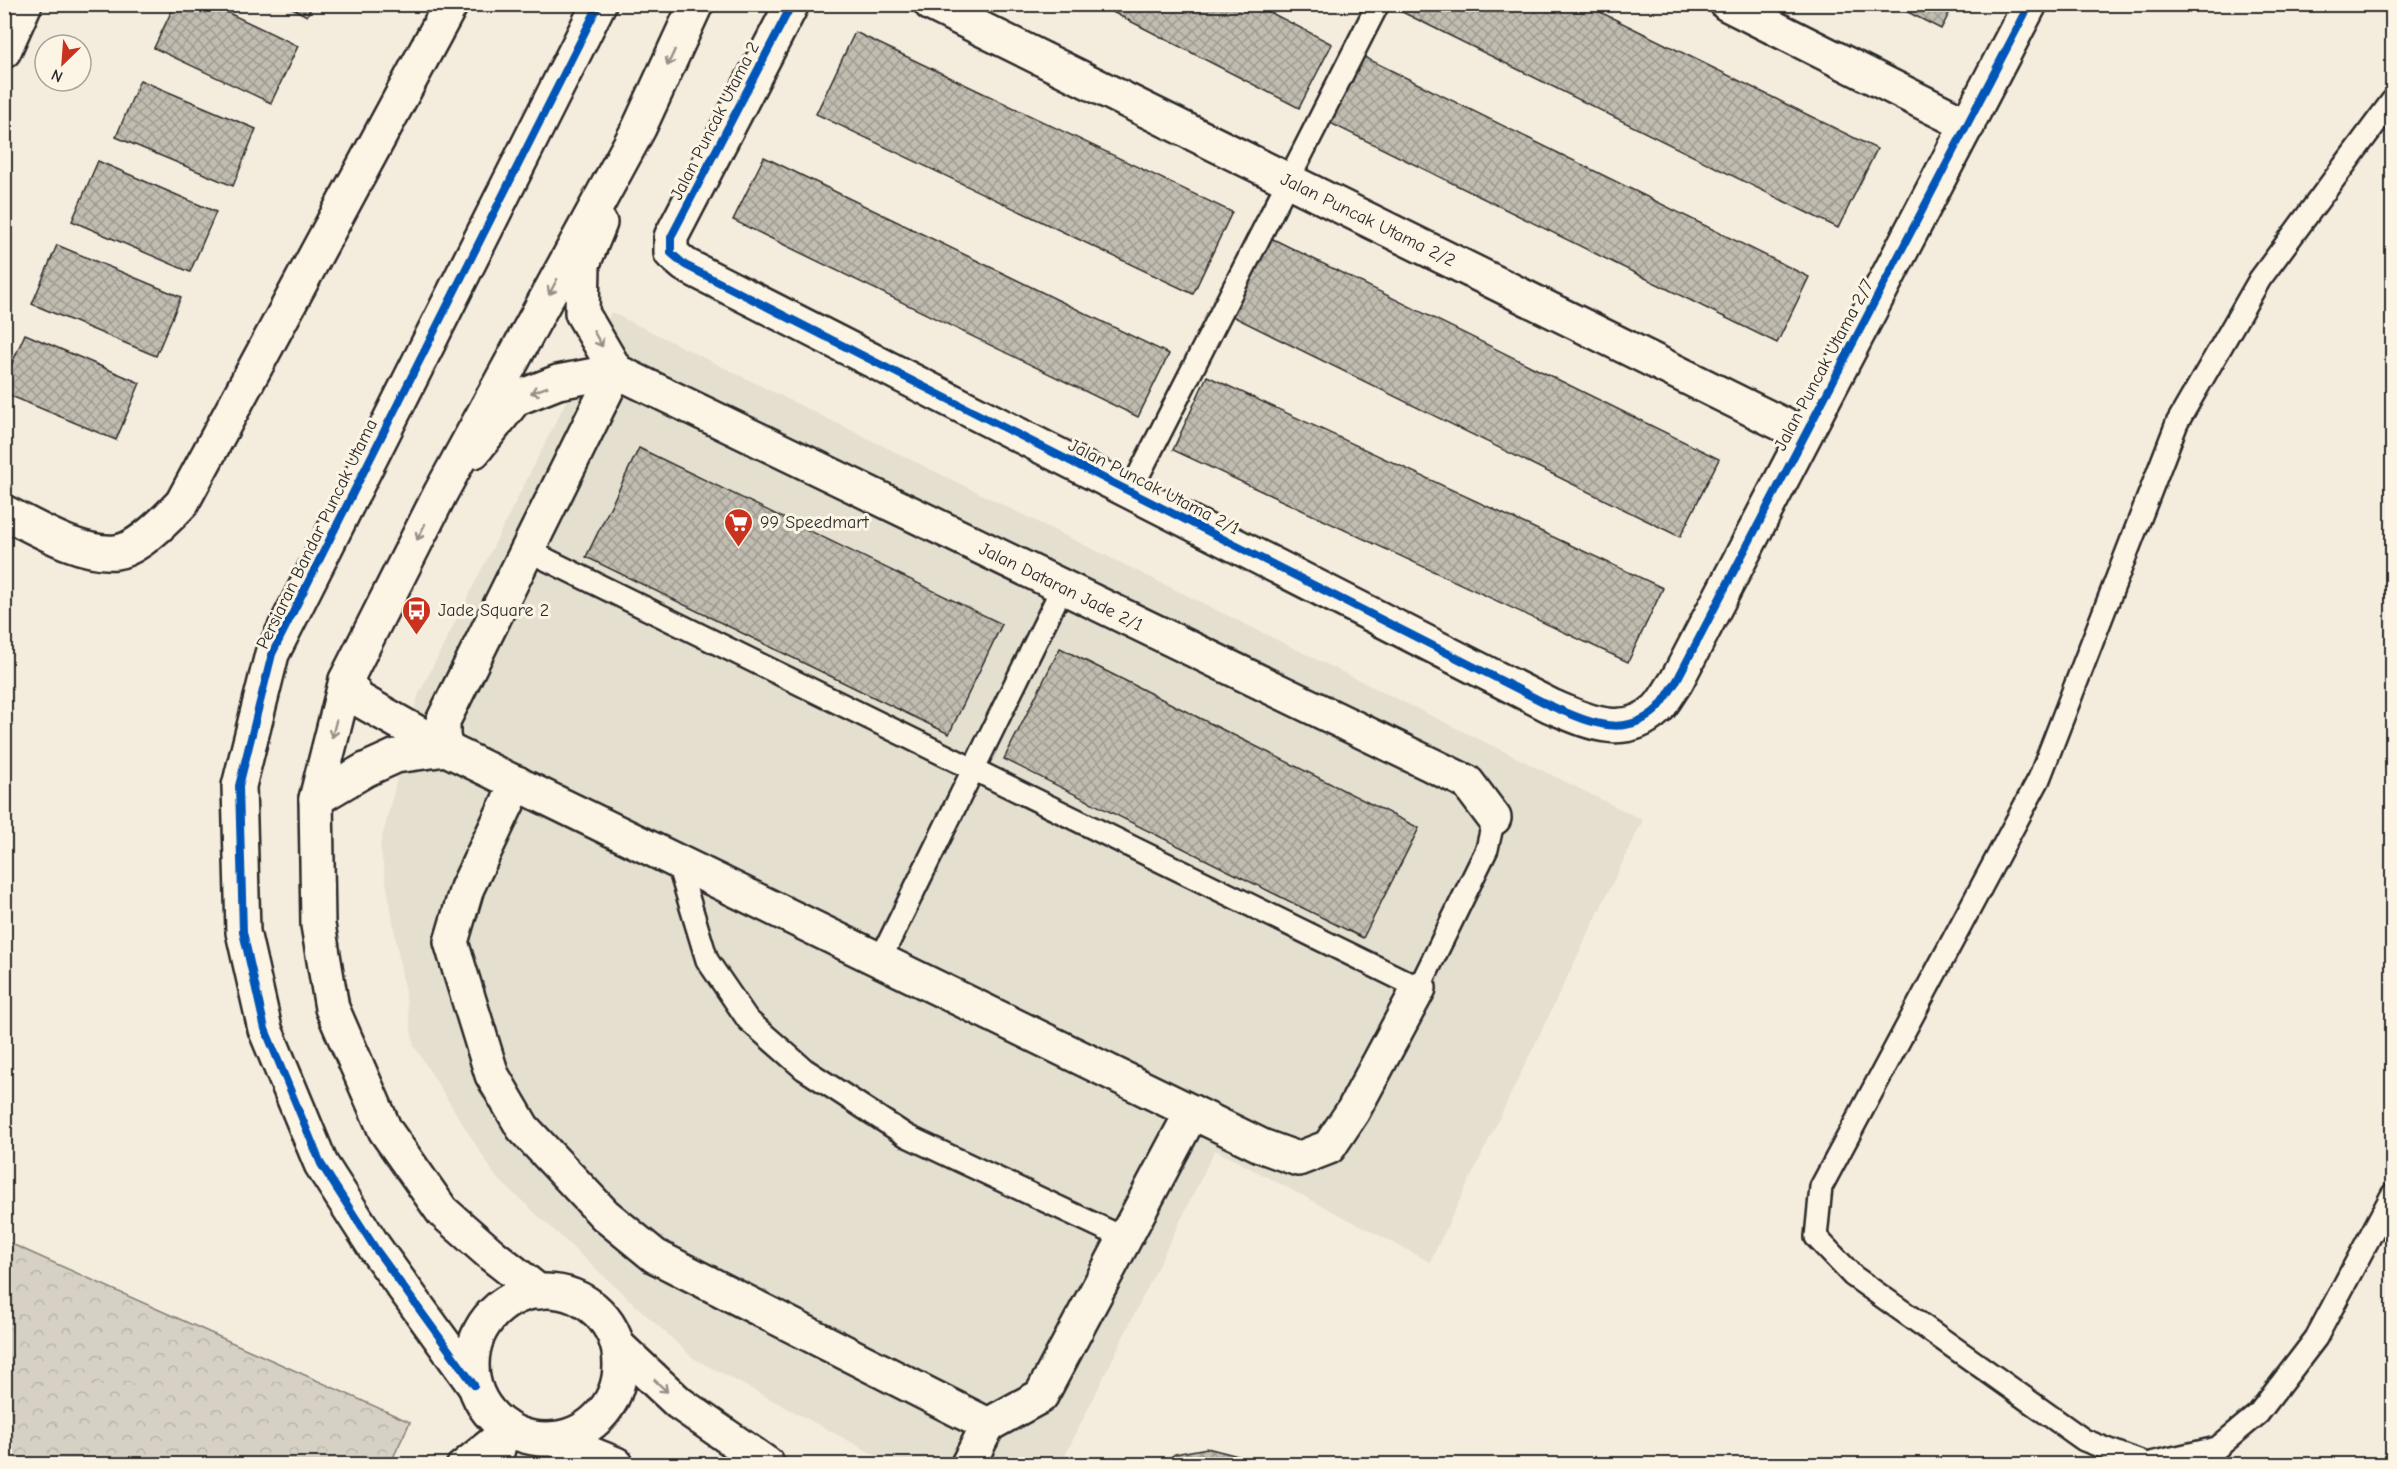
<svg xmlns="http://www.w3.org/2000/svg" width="2397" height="1469" viewBox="0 0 2397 1469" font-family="'Comic Neue',sans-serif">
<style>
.built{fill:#e5dfd0}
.forest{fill:url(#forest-crowns);stroke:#807e78;stroke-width:1.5}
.building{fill:url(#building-cross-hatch);stroke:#2b2b2b;stroke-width:1.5}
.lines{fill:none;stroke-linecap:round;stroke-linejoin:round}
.lane-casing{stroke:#2b2b2b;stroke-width:26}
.street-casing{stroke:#2b2b2b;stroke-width:38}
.secondary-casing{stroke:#2b2b2b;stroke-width:38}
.lane{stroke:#fcf5e5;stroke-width:21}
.street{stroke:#fcf5e5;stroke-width:33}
.secondary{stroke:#fcf5e5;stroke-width:33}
.cycleway-casing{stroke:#fcf5e5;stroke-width:11}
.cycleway{stroke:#0057b8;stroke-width:8}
.oneway{stroke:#949088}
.labels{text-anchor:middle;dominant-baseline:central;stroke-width:6;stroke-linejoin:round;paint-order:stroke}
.street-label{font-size:18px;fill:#2b2b2b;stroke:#fcf5e5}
.poi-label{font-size:18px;fill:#2b2b2b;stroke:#fcf5e5;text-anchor:start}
</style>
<defs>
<pattern id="forest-crowns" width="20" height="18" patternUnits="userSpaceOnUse" patternTransform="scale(1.5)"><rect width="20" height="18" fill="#d6d1c4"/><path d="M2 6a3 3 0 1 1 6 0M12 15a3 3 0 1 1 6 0" fill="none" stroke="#b8b4a9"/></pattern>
<pattern id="building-cross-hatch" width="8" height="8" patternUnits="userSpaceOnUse" patternTransform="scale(1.5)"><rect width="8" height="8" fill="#c2bdb1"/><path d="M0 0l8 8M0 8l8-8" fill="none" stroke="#9e9a90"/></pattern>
</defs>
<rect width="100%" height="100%" fill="#f4edde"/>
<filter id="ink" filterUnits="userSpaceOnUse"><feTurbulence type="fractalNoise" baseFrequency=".0167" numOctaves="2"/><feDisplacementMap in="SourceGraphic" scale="12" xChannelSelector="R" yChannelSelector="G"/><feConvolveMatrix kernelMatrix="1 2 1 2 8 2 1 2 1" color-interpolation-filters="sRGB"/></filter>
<g filter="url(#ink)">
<polygon class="built" points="611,312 1643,820 1430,1262 1215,1150 1061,1464 892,1464 693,1358 496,1177 414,1046 380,846 418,696"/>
<polygon class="forest" points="5,1241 410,1422 390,1464 5,1464"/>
<g class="building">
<polygon points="175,4 210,4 298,46 271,103 154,48"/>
<polygon points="284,4 313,4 307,16"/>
<polygon points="1097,4 1254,4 1332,44 1299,108"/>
<polygon points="1386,4 1584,4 1877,149 1838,228"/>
<polygon points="1892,4 1954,4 1941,29"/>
<polygon points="855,32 1232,212 1193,294 816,114"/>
<polygon points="1360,55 1809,277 1777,343 1328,122"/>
<polygon points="140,80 256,129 233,186 116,137"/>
<polygon points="764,157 1169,354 1138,417 733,220"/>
<polygon points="98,161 216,212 190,272 72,221"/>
<polygon points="1271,238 1719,459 1680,537 1232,316"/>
<polygon points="57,245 181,297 156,356 32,304"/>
<polygon points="25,334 140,383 116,440 4,393 4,381"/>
<polygon points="1207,376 1663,588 1628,662 1173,450"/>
<polygon points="639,448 1002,624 949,734 586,557"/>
<polygon points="1060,648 1419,828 1363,938 1004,759"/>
<polygon points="1207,1448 1238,1456 1247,1464 1161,1464 1175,1454"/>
</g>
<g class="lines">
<defs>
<g id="lane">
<polyline points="1130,492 1378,4"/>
<polyline points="527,550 1419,988 1487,849 1494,818"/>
<polyline points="677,861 707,960 748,1020 804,1069 907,1136 1124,1238"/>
<polyline points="880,960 1062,588"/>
<polyline points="458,1464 504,1427"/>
<polyline points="2146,1464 2084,1440 1853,1276 1816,1237 1821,1187 2039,779 2177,423 2260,279 2392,101"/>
<polyline points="2146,1464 2217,1448 2258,1414 2316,1338 2392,1195"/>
</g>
<g id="street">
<path d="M792,4L671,237V253L685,265L1551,706C1587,721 1624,740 1657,709C1664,702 1670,690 1676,682L2030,4"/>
<polyline points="931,4 1804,435"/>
<polyline points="1727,4 1968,125"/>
<polyline points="4,51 25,4"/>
<polyline points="600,223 583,264 582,313 616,371"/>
<polyline points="616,371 1467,782 1494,818"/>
<polyline points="474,451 515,399 558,382 616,371"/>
<path d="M4,512C37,528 79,555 116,552C137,550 168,518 182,503L451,4"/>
<polyline points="346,680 358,699 446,749 1262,1146 1298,1159 1329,1147 1353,1111 1419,988"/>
<polyline points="446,749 443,736 443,721 616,371"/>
<polyline points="517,783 467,888 451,942 492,1075 523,1128 605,1215 655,1256 988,1425 1041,1396 1192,1112"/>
<polyline points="316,799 365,770 396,756 446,749"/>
<polyline points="494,1464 504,1426"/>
<polyline points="968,1464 988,1425"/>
</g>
<g id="secondary">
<circle cx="546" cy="1365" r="74"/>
<polyline points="539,1292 492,1255 442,1211 385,1130 332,1008 318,925 316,799 346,680 440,494 639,128 696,4"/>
<polyline points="618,1346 679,1403 767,1464"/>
<polyline points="474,1385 375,1248 321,1164 265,1029 243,932 239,786 272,654 599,4"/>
<polyline points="554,1439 616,1464"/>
</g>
</defs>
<use href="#lane" class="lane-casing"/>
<use href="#street" class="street-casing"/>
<use href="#secondary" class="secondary-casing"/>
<use href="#lane" class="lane"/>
<use href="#street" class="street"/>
<use href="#secondary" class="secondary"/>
<defs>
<g id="cycleway">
<path d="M792,4L671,237V253L685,265L1551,706C1587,721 1624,740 1657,709C1664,702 1670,690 1676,682L2030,4"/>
<polyline points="474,1385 375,1248 321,1164 265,1029 243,932 239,786 272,654 599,4"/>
</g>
</defs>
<use href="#cycleway" class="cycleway-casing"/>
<use href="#cycleway" class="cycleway"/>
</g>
<defs><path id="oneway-shaft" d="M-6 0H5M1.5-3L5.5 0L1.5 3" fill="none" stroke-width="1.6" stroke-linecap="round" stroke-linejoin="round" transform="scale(1.5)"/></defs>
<g class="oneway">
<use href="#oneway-shaft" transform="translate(671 58) rotate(115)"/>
<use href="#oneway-shaft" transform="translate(553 287) rotate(118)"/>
<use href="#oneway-shaft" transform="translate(598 339) rotate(60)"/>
<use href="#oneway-shaft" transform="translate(539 390) rotate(159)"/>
<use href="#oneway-shaft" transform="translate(421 532) rotate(117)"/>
<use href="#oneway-shaft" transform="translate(334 729) rotate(104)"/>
<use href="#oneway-shaft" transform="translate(661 1386) rotate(43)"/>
</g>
</g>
<defs>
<symbol id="supermarket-pin" viewBox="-11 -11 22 30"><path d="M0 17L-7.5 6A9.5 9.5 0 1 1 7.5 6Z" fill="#c8321e" stroke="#fcf5e5"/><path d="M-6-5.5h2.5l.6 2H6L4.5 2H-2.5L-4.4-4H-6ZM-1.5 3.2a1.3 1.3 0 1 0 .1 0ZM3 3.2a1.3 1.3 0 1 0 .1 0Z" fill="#fff"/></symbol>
<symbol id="bus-pin" viewBox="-11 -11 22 30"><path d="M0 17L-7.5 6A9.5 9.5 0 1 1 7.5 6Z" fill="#c8321e" stroke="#fcf5e5"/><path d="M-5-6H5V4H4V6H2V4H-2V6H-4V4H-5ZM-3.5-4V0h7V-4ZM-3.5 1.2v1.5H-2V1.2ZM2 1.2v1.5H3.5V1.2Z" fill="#fff"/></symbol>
</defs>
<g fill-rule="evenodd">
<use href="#supermarket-pin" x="722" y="506" width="33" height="45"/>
<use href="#bus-pin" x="400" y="594" width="33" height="45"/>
</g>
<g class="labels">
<g class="street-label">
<text transform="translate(715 121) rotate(-63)">Jalan Puncak Utama 2</text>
<text transform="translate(1368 220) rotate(26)">Jalan Puncak Utama 2/2</text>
<text transform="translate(1824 365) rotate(-62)">Jalan Puncak Utama 2/7</text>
<text transform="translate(1154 487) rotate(27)">Jalan Puncak Utama 2/1</text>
<text transform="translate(317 534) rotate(-64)">Persiaran Bandar Puncak Utama</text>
<text transform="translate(1061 587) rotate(26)">Jalan Dataran Jade 2/1</text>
</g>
<g class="poi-label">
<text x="760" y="522">99 Speedmart</text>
<text x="438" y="610">Jade Square 2</text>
</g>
</g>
<rect width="2397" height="1469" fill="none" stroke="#fcf5e5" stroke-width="24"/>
<rect x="12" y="12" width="2373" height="1445" fill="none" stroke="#2b2b2b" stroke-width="2" filter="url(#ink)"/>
<g transform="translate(63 63) rotate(205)"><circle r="28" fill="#fcf5e5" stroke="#a8a49b" stroke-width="1.5"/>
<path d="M0-4.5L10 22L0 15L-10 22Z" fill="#c8321e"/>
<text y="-9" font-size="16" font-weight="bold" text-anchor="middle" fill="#2b2b2b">N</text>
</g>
</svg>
